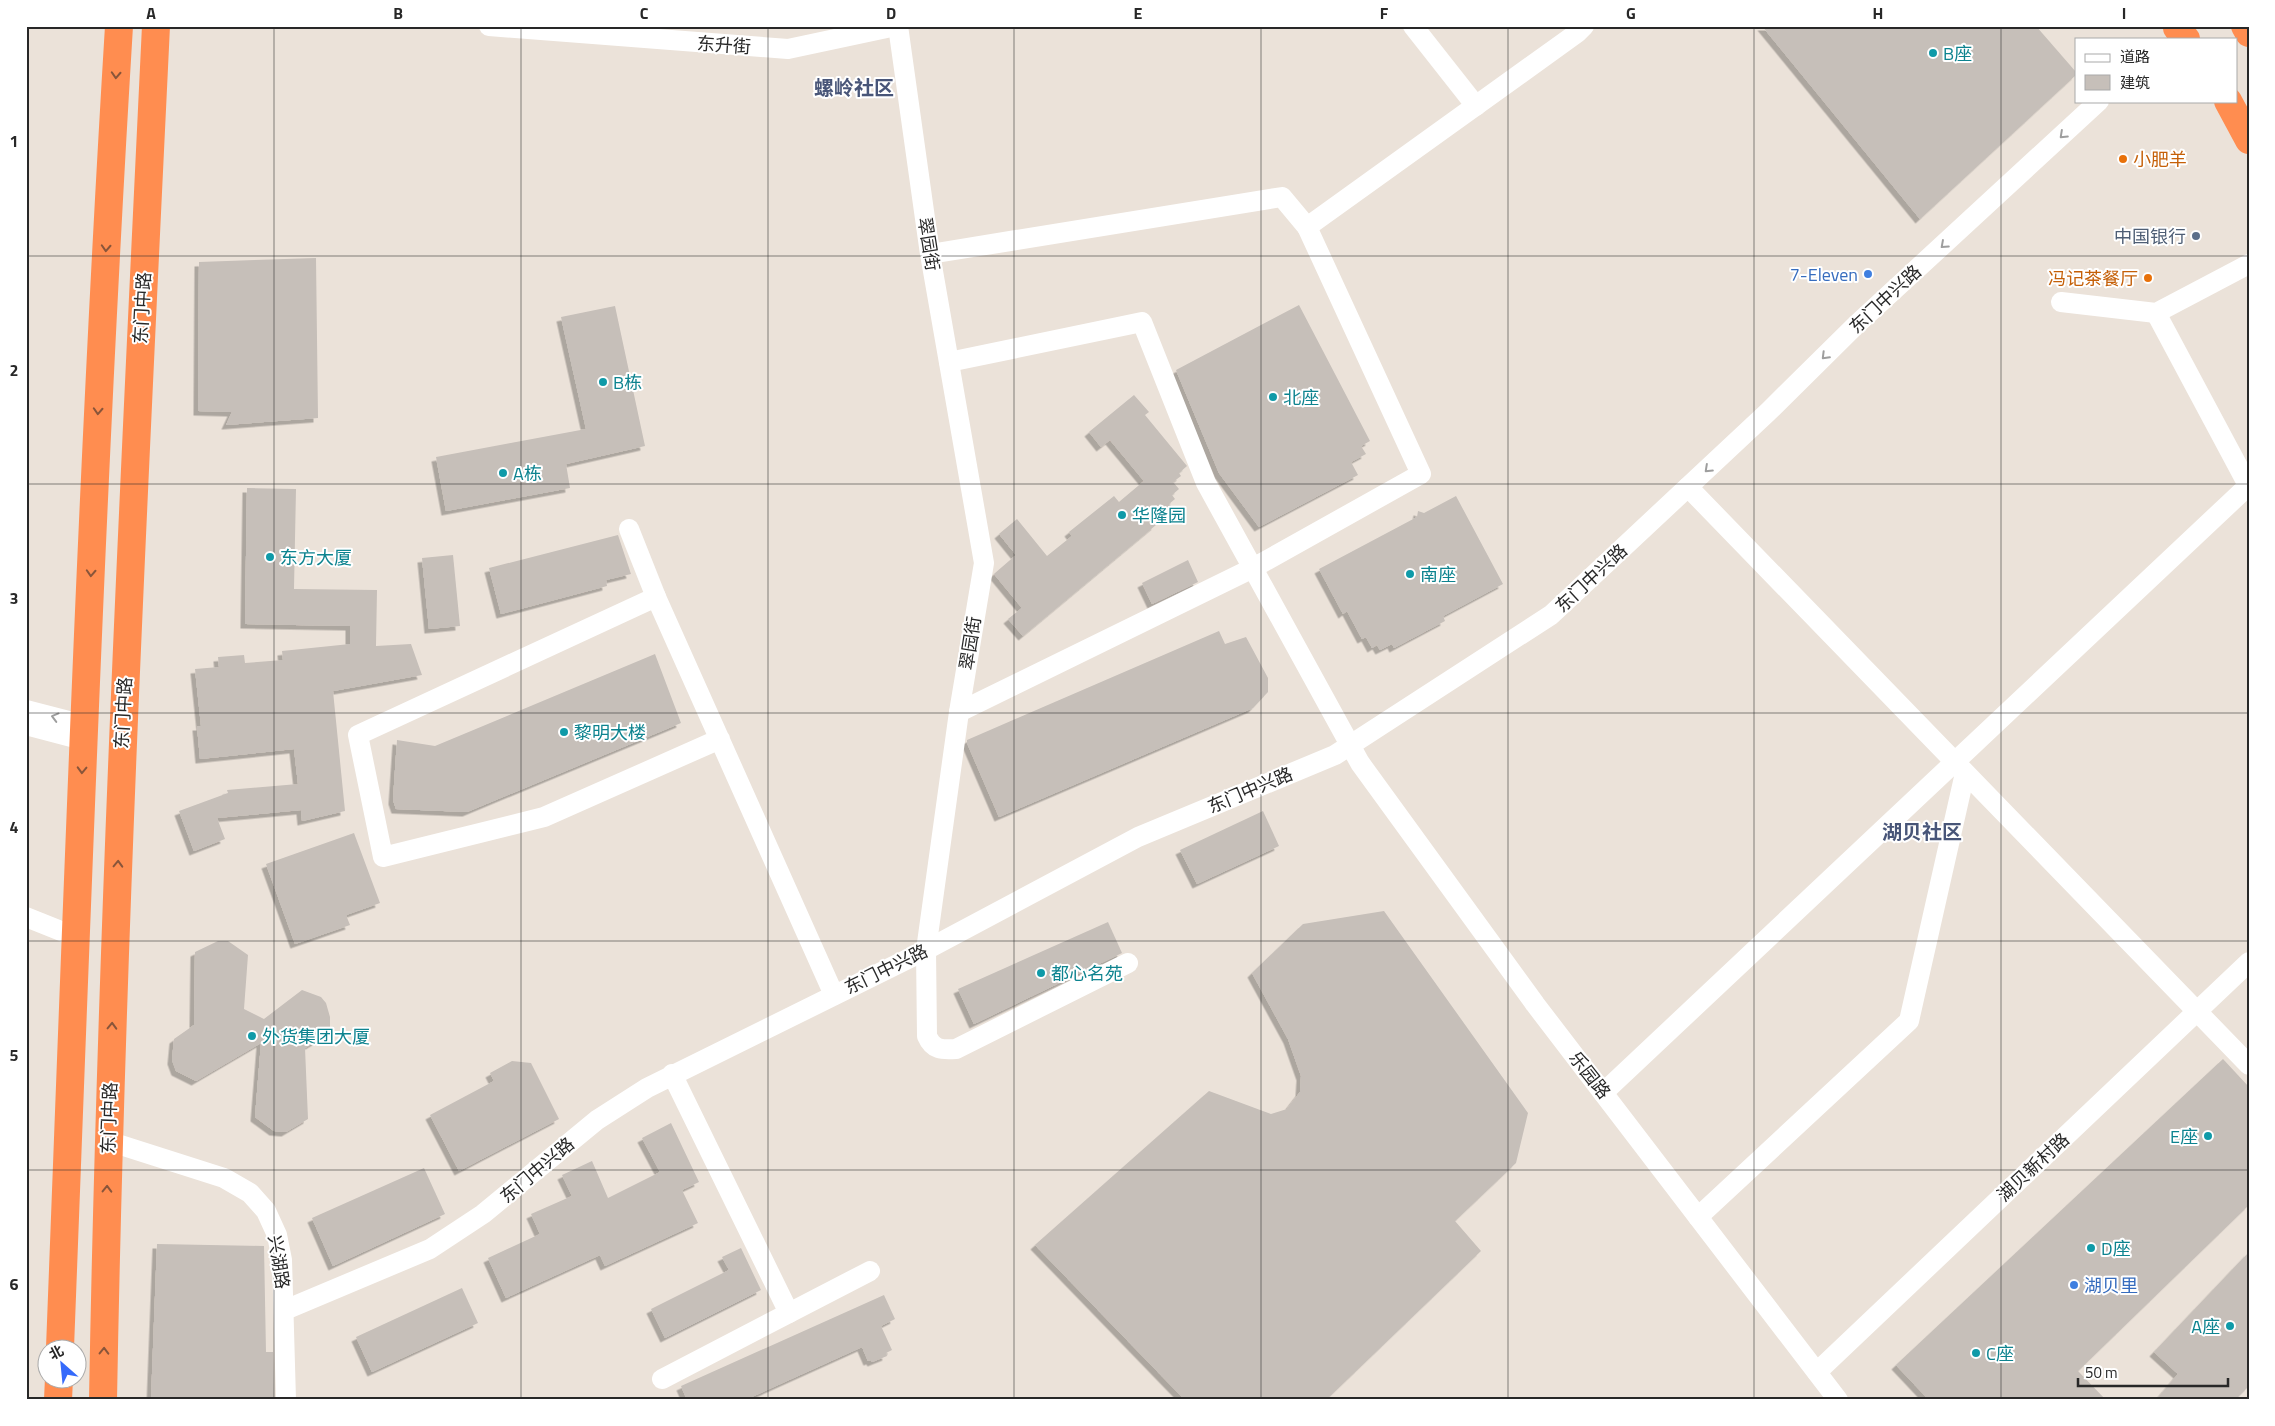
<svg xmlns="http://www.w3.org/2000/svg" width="2275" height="1426" viewBox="0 0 2275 1426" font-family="'Titillium Web','Noto Sans SC',sans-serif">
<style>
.building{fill:#c6bfb9;filter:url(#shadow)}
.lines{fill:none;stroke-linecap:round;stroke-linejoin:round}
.minor{stroke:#fff;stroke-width:20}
.highway{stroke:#ff8d50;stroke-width:28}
.oneway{stroke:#89553a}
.oneway2{stroke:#9e9e9e}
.grid{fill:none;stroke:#282828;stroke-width:1;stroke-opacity:0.55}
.culture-dot{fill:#0f9aa8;stroke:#fff;stroke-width:2}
.food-dot{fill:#e8710a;stroke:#fff;stroke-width:2}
.service-dot{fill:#5c6f8a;stroke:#fff;stroke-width:2}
.shop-dot{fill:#3f7fe0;stroke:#fff;stroke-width:2}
.labels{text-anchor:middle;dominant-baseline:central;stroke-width:4;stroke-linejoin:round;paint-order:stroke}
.street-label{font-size:18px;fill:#282828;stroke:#fff}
.culture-label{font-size:18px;fill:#0d838f;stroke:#fff;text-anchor:start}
.food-label{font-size:18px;fill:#c56008;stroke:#fff;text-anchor:start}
.service-label{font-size:18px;fill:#4e5e75;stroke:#fff;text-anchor:end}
.shop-label{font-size:18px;fill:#366cbe;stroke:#fff;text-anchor:end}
.quarter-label{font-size:20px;font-weight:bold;fill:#485578;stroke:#fff}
.neatline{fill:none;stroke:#282828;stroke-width:2}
.grid-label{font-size:16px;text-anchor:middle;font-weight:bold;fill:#282828}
</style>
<defs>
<filter id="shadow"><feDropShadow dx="-4.5" dy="4.5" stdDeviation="0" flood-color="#0004"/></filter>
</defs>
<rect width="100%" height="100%" fill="#ebe2d9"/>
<g class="building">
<polygon points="1762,26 2036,26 2076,72 2076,75 1920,219"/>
<polygon points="316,258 318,418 226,425 232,412 198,411 199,262"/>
<polygon points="1299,305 1370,441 1361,446 1366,454 1351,462 1358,475 1259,527 1219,473 1176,370"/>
<polygon points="615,306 645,446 566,464 570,488 446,511 436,457 586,429 561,317"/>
<polygon points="1134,395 1149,412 1145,415 1187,466 1179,473 1181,476 1173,482 1179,489 1172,495 1175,499 1169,504 1171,506 1152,521 1156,525 1023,636 1008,619 1022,608 994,574 1016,555 999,534 1017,519 1047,556 1072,536 1069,532 1114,496 1119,502 1144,481 1110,440 1101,447 1089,432"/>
<polygon points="247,488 296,489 294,589 377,590 376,646 411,644 422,675 333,691 345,811 302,821 301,810 217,818 225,839 194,851 179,811 228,793 227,790 298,784 294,749 200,759 197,726 201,726 195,669 219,667 218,657 244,655 245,663 283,660 282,651 350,644 350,626 245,624"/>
<polygon points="1456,496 1503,584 1443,616 1445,621 1394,648 1392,644 1380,650 1377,645 1372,648 1366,637 1362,639 1347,611 1343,614 1319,569 1417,517 1418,511 1424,513"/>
<polygon points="618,535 631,574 606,580 607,586 501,614 489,568"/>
<polygon points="453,555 460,626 429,629 422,558"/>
<polygon points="1188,560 1198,582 1152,604 1142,583"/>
<polygon points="1219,631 1225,644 1246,637 1268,678 1268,692 1253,708 999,817 967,743 967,740"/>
<polygon points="655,654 681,723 467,812 396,809 393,800 397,740 435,746"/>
<polygon points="1263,811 1279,846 1197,884 1180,850"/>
<polygon points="354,833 380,903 346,915 350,925 295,944 266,864"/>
<polygon points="1384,911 1528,1113 1516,1163 1455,1221 1481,1251 1326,1400 1185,1400 1035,1245 1209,1091 1271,1114 1287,1109 1300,1092 1301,1076 1288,1039 1252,973 1303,924"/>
<polygon points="1108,922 1122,953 974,1024 958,989"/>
<polygon points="218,941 228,941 248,955 244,1009 264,1019 302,990 321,997 326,1003 330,1017 330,1033 305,1048 308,1119 286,1132 274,1131 255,1117 261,1043 196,1081 176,1071 172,1060 174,1039 194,1025 195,952"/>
<polygon points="2223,1059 2249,1087 2249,1205 2078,1371 2106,1400 1929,1400 1896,1365"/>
<polygon points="512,1061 531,1063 559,1119 459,1171 430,1115 494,1081 490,1073"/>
<polygon points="671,1123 699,1182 682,1190 698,1223 605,1266 600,1255 506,1298 488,1258 540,1234 531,1214 572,1196 562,1175 592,1161 608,1198 660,1172 642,1138"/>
<polygon points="424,1168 445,1214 333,1266 312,1218"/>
<polygon points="157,1244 264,1246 266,1352 273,1352 274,1400 151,1400"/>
<polygon points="741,1248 761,1290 665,1338 651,1309 729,1270 722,1257"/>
<polygon points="2249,1252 2249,1386 2235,1400 2156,1400 2178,1374 2154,1352"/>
<polygon points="462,1288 478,1323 372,1372 356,1337"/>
<polygon points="884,1295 895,1319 881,1326 892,1350 886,1353 887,1356 872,1362 871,1360 868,1361 862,1347 745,1400 687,1400 681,1386"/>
</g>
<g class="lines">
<g class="minor">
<polyline points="489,26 788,49 896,26"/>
<path d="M898,26L930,254L984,563L959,712L926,950L927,1036C933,1050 942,1050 956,1049L1128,963"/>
<polyline points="1413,26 1476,106"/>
<polyline points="930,254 1282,197 1307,227"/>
<polyline points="2061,302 2156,313 2249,264"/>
<polyline points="2156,313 2249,487"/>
<polyline points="949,362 1142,322 1206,483 1360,763 1535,1004 1838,1400"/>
<polyline points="1688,487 2249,1065"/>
<polyline points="629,529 656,597"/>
<polyline points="26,710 84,725"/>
<polyline points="959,712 1253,568 1421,474 1307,227 1577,33 1584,26"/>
<polyline points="26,725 83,740"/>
<polyline points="720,739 544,817 383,857 358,735 656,597 834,995"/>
<polyline points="26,917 76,937"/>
<polyline points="672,1074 789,1313"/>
<polyline points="1603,1093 2248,486"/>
<polyline points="108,1141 224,1178 250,1193 266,1211 277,1235 282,1260 286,1400"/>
<polyline points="1698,1217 1909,1021 1965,773"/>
<polyline points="285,1310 430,1249 483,1214 597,1120 647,1088 926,950 1138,837 1335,755 1551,615 1768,412 1856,325 2099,101"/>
<polyline points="1817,1372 2249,962"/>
<polyline points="662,1379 870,1271"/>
</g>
<g class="highway">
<polyline points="2245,26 2249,33"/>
<polyline points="2177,28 2186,39"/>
<polyline points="2228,101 2249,140"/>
<path d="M60,1348C77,908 92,467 119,26"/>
<polyline points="58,1400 59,1378"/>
<path d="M103,1400C111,941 134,484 156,26"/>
</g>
</g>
<defs><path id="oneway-chevron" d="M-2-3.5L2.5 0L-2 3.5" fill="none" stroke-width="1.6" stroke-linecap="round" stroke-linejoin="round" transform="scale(1.25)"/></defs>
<g class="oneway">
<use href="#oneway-chevron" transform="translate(116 75) rotate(93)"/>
<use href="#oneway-chevron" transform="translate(106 248) rotate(93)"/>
<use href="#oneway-chevron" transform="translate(98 411) rotate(93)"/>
<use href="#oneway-chevron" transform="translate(91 573) rotate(93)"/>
<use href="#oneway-chevron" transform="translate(82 770) rotate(92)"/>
<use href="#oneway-chevron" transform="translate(118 864) rotate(-88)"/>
<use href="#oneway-chevron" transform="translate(112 1026) rotate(-88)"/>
<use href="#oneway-chevron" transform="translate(107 1189) rotate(-89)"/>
<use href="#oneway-chevron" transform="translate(104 1351) rotate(-89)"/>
</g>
<g class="oneway2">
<use href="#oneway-chevron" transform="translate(2063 135) rotate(137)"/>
<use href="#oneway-chevron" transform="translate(1944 245) rotate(138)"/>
<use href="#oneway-chevron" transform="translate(1825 356) rotate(135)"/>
<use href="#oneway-chevron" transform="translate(1708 469) rotate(137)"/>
<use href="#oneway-chevron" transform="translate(55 717) rotate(-165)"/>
</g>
<path class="grid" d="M274,26V1400M521,26V1400M768,26V1400M1014,26V1400M1261,26V1400M1508,26V1400M1754,26V1400M2001,26V1400M26,256H2249M26,484H2249M26,713H2249M26,941H2249M26,1170H2249"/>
<g class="culture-dot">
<circle cx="1933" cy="53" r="5"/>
<circle cx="603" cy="382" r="5"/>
<circle cx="1273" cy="397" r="5"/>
<circle cx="503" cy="473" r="5"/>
<circle cx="1122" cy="515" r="5"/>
<circle cx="270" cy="557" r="5"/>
<circle cx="1410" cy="574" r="5"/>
<circle cx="564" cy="732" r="5"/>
<circle cx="1041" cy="973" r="5"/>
<circle cx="252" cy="1036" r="5"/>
<circle cx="2208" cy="1136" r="5"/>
<circle cx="2091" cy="1248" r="5"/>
<circle cx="2230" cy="1326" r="5"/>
<circle cx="1976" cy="1353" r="5"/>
</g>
<g class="food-dot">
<circle cx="2123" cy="159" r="5"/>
<circle cx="2148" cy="278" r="5"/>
</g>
<circle class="service-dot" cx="2196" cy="236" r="5"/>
<g class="shop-dot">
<circle cx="1868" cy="274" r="5"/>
<circle cx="2074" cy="1285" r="5"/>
</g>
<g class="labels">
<g class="street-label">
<text transform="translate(724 45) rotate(4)">东升街</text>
<text transform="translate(929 244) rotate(81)">翠园街</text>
<text transform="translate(1885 299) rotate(-43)">东门中兴路</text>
<text transform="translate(142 308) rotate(-87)">东门中路</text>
<text transform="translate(1591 578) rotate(-43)">东门中兴路</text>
<text transform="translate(970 643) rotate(-81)">翠园街</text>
<text transform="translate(123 713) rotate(-87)">东门中路</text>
<text transform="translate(1250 790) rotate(-23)">东门中兴路</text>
<text transform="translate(886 969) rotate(-26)">东门中兴路</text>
<text transform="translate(1590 1075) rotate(52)">乐园路</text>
<text transform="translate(109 1118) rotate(-88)">东门中路</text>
<text transform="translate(2033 1167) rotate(-43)">湖贝新村路</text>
<text transform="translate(537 1170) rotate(-40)">东门中兴路</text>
<text transform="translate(279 1262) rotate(81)">兴湖路</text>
</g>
<g class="culture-label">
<text x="1943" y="53">B座</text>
<text x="613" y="382">B栋</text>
<text x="1283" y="397">北座</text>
<text x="513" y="473">A栋</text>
<text x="1132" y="515">华隆园</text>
<text x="280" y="557">东方大厦</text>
<text x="1420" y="574">南座</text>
<text x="574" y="732">黎明大楼</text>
<text x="1051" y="973">都心名苑</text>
<text x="262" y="1036">外货集团大厦</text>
<text x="2198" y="1136" text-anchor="end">E座</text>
<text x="2101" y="1248">D座</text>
<text x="2220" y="1326" text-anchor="end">A座</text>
<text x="1986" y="1353">C座</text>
</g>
<g class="food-label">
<text x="2133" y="159">小肥羊</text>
<text x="2138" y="278" text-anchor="end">冯记茶餐厅</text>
</g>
<g class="service-label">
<text x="2186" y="236">中国银行</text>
</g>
<g class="shop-label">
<text x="1858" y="274">7-Eleven</text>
<text x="2084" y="1285" text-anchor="start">湖贝里</text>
</g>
<g class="quarter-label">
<text x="854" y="87">螺岭社区</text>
<text x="1922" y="831">湖贝社区</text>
</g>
</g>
<rect width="2275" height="1426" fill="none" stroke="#ffffff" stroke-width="55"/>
<rect x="2075" y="38" width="162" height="65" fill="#ffffff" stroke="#a9a9a9"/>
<rect x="2085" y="54" width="25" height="8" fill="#ffffff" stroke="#a9a9a9"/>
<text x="2120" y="62" font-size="15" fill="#282828">道路</text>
<rect x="2085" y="75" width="25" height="15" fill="#c6bfb9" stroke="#a9a9a9"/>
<text x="2120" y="88" font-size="15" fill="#282828">建筑</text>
<g transform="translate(62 1364) rotate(333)"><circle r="24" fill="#ffffff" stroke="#a9a9a9"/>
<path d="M0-4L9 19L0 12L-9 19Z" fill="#356afb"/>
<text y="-8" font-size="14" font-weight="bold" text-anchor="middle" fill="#282828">北</text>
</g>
<path d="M2078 1378v8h150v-8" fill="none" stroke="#282828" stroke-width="2.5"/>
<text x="2085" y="1378" font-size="15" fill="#282828" stroke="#ffffff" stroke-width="4" paint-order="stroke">50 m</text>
<rect x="28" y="28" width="2220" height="1370" class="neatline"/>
<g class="grid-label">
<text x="151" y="19">A</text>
<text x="398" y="19">B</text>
<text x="644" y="19">C</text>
<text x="891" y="19">D</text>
<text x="1138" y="19">E</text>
<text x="1384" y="19">F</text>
<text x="1631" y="19">G</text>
<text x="1878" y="19">H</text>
<text x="2124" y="19">I</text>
<text x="14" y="147">1</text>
<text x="14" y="376">2</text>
<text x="14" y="604">3</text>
<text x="14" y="833">4</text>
<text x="14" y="1061">5</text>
<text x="14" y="1290">6</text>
</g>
</svg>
